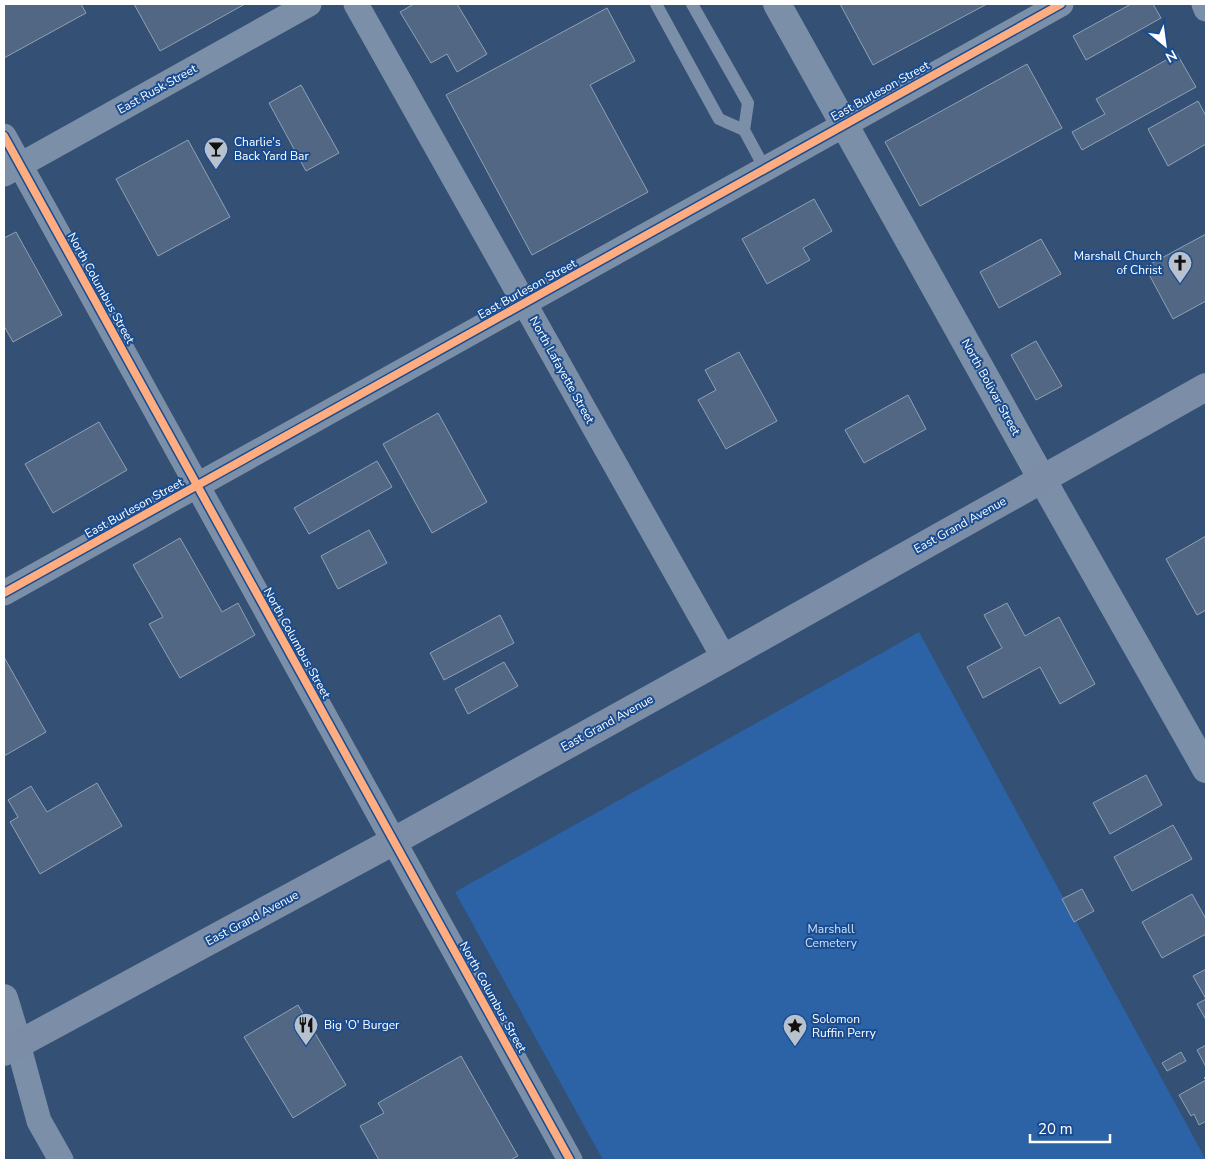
<svg xmlns="http://www.w3.org/2000/svg" width="1210" height="1164" viewBox="0 0 1210 1164" font-family="'Nunito Sans',sans-serif">
<style>
.green{fill:#2c62a6}
.building{fill:#516784;stroke:#90a1b6}
.lines{fill:none;stroke-linecap:round;stroke-linejoin:round}
.service{stroke:#7b90a8;stroke-width:12}
.minor{stroke:#7b90a8;stroke-width:25}
.tertiary{stroke:#7b90a8;stroke-width:28}
.trunk{stroke:#7c8ea7;stroke-width:28}
.cycleway-casing{stroke:#194c90;stroke-width:11}
.cycleway{stroke:#ffac80;stroke-width:8}
.labels{text-anchor:middle;dominant-baseline:central;stroke-width:4;stroke-linejoin:round;paint-order:stroke}
.street-label{font-size:12px;fill:#fff;stroke:#194c90}
.poi-label{font-size:12px;fill:#fff;stroke:#194c90;text-anchor:start}
.park-label{font-size:12px;fill:#cde1fb;stroke:#194c90}
</style>
<rect width="100%" height="100%" fill="#345075"/>
<polygon class="green" points="919,632 1206,1160 603,1160 455,892"/>
<g class="building">
<polygon points="4,4 81,4 86,13 4,58"/>
<polygon points="134,4 245,4 160,51"/>
<polygon points="414,4 457,4 487,54 457,72 447,54 431,63 400,12"/>
<polygon points="840,4 987,4 873,65"/>
<polygon points="1131,4 1153,4 1161,18 1086,60 1073,36"/>
<polygon points="607,8 635,61 590,85 648,192 532,255 446,95"/>
<polygon points="1177,54 1196,87 1082,150 1072,132 1105,114 1096,99"/>
<polygon points="1027,64 1062,128 920,206 885,142"/>
<polygon points="301,85 339,153 306,171 269,103"/>
<polygon points="1198,101 1206,116 1206,144 1168,166 1148,129"/>
<polygon points="188,140 230,217 158,256 116,179"/>
<polygon points="814,199 832,231 803,248 810,260 767,284 742,239"/>
<polygon points="16,232 62,315 13,342 4,326 4,238"/>
<polygon points="1206,234 1206,301 1173,319 1145,267"/>
<polygon points="1041,239 1061,274 999,308 980,272"/>
<polygon points="1036,341 1062,386 1036,400 1011,355"/>
<polygon points="739,352 777,421 726,449 698,400 716,390 705,370"/>
<polygon points="908,395 926,429 864,463 845,430"/>
<polygon points="438,413 487,502 432,533 383,444"/>
<polygon points="99,422 127,470 53,513 25,464"/>
<polygon points="377,461 392,487 309,534 294,508"/>
<polygon points="369,530 387,563 338,589 321,556"/>
<polygon points="1206,536 1206,610 1197,615 1166,559"/>
<polygon points="180,538 222,612 238,603 255,635 180,678 149,624 163,617 133,565"/>
<polygon points="1007,603 1025,636 1059,617 1095,684 1060,704 1040,667 983,698 967,667 1002,648 984,615"/>
<polygon points="500,615 514,643 444,680 430,653"/>
<polygon points="4,657 46,732 4,756"/>
<polygon points="504,662 518,686 468,714 455,689"/>
<polygon points="1146,775 1162,805 1110,834 1093,803"/>
<polygon points="97,783 122,826 40,874 10,822 18,817 8,800 31,786 47,812"/>
<polygon points="1173,825 1192,859 1132,891 1114,857"/>
<polygon points="1082,889 1094,911 1074,922 1062,899"/>
<polygon points="1192,894 1206,919 1206,934 1162,958 1142,922"/>
<polygon points="1206,969 1206,1020 1197,1004 1206,999 1193,976"/>
<polygon points="298,1005 346,1085 293,1118 244,1037"/>
<polygon points="1206,1045 1206,1067 1197,1050"/>
<polygon points="1181,1052 1186,1061 1167,1071 1162,1063"/>
<polygon points="461,1056 518,1156 510,1160 379,1160 360,1126 384,1113 378,1103"/>
<polygon points="1206,1077 1206,1121 1199,1125 1194,1114 1191,1116 1179,1095 1206,1080 1204,1078"/>
</g>
<g class="lines">
<g class="service">
<polyline points="656,4 719,119 744,130 748,103 692,4"/>
<polyline points="744,130 765,169"/>
</g>
<g class="minor">
<polyline points="356,4 724,658"/>
<polyline points="1204,4 1206,9"/>
<polyline points="4,136 570,1160"/>
<polyline points="4,174 309,4"/>
<polyline points="4,593 1061,4"/>
<polyline points="18,1044 39,1121 61,1160"/>
</g>
<g class="tertiary">
<polyline points="777,4 1042,479 1206,769"/>
<polyline points="4,998 18,1044"/>
</g>
<polyline class="trunk" points="4,1052 394,841 724,658 1206,387"/>
<defs>
<g id="cycleway">
<polyline points="4,136 570,1160"/>
<polyline points="4,593 1061,4"/>
</g>
</defs>
<use href="#cycleway" class="cycleway-casing"/>
<use href="#cycleway" class="cycleway"/>
</g>
<defs>
<symbol id="bar-pin" viewBox="-11 -11 22 30"><path d="M0 17L-7.5 6A9.5 9.5 0 1 1 7.5 6Z" fill="#b8c2cf" stroke="#194c90"/><path d="M-6-5H6L.8 .8V4.5H3.5V6h-7V4.5H-.8V.8Z" fill="#111"/></symbol>
<symbol id="church-pin" viewBox="-11 -11 22 30"><path d="M0 17L-7.5 6A9.5 9.5 0 1 1 7.5 6Z" fill="#b8c2cf" stroke="#194c90"/><path d="M-1.2-6h2.4v3.5h3.3v2.4h-3.3V6h-2.4V-.1h-3.3v-2.4h3.3Z" fill="#111"/></symbol>
<symbol id="restaurant-pin" viewBox="-11 -11 22 30"><path d="M0 17L-7.5 6A9.5 9.5 0 1 1 7.5 6Z" fill="#b8c2cf" stroke="#194c90"/><path d="M-5-6h1v4h1v-4h1v4h1v-4h1v5L-1.5 .5V6h-2V.5L-5-1ZM5-6V6H3V1.5H1.5Q1.5-4 5-6Z" fill="#111"/></symbol>
<symbol id="sight-pin" viewBox="-11 -11 22 30"><path d="M0 17L-7.5 6A9.5 9.5 0 1 1 7.5 6Z" fill="#b8c2cf" stroke="#194c90"/><path d="M0-6L1.8-2.2L6-1.7L2.9 1.2L3.7 5.4L0 3.3L-3.7 5.4L-2.9 1.2L-6-1.7L-1.8-2.2Z" fill="#111"/></symbol>
</defs>
<g fill-rule="evenodd">
<use href="#bar-pin" x="202" y="135" width="28" height="38"/>
<use href="#church-pin" x="1166" y="249" width="28" height="38"/>
<use href="#restaurant-pin" x="292" y="1011" width="28" height="38"/>
<use href="#sight-pin" x="781" y="1012" width="28" height="38"/>
</g>
<g class="labels">
<g class="street-label">
<text transform="translate(157 89) rotate(-29)">East Rusk Street</text>
<text transform="translate(880 91) rotate(-29)">East Burleson Street</text>
<text transform="translate(101 288) rotate(61)">North Columbus Street</text>
<text transform="translate(527 289) rotate(-29)">East Burleson Street</text>
<text transform="translate(562 370) rotate(61)">North Lafayette Street</text>
<text transform="translate(991 387) rotate(61)">North Bolivar Street</text>
<text transform="translate(134 508) rotate(-29)">East Burleson Street</text>
<text transform="translate(960 525) rotate(-29)">East Grand Avenue</text>
<text transform="translate(297 643) rotate(61)">North Columbus Street</text>
<text transform="translate(607 723) rotate(-29)">East Grand Avenue</text>
<text transform="translate(252 918) rotate(-28)">East Grand Avenue</text>
<text transform="translate(493 997) rotate(61)">North Columbus Street</text>
</g>
<g class="poi-label">
<text x="234" y="142">Charlie's<tspan x="234" dy="14">Back Yard Bar</tspan></text>
<text x="1162" y="256" text-anchor="end">Marshall Church<tspan x="1162" dy="14">of Christ</tspan></text>
<text x="812" y="1019">Solomon<tspan x="812" dy="14">Ruffin Perry</tspan></text>
<text x="324" y="1025">Big 'O' Burger</text>
</g>
<g class="park-label">
<text x="831" y="929">Marshall<tspan x="831" dy="14">Cemetery</tspan></text>
</g>
</g>
<rect width="1210" height="1164" fill="none" stroke="#ffffff" stroke-width="10"/>
<g transform="translate(1165 45) rotate(151)" stroke="#194c90" stroke-width="4" paint-order="stroke">
<path d="M0-4L9 19L0 12L-9 19Z" fill="#ffffff"/>
<text y="-8" font-size="14" font-weight="bold" text-anchor="middle" fill="#ffffff">N</text>
</g>
<path d="M1030 1134v8h80v-8" fill="none" stroke="#ffffff" stroke-width="2.5"/>
<text x="1038" y="1134" font-size="15" fill="#ffffff" stroke="#194c90" stroke-width="4" paint-order="stroke">20 m</text>
</svg>
